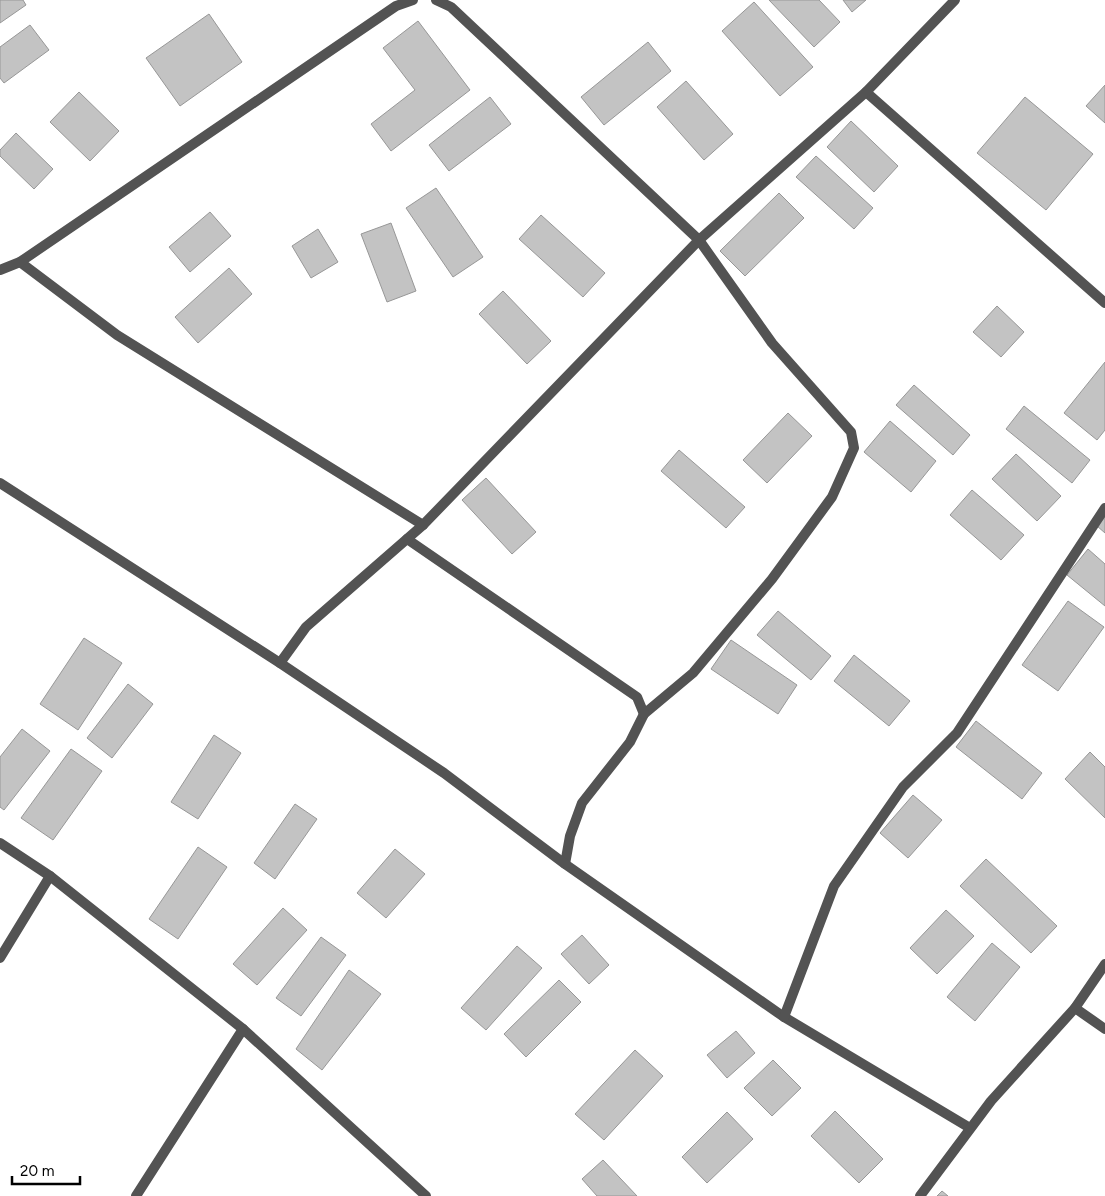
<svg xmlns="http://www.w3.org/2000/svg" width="1105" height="1196" viewBox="0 0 1105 1196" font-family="Figtree,sans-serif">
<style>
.building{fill:#c3c3c3;stroke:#979797}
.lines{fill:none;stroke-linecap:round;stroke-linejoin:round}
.street{stroke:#535353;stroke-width:10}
</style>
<rect width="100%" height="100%" fill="#fff"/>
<g class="building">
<polygon points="0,0 23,0 26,5 0,23"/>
<polygon points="769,0 819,0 840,22 814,47"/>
<polygon points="843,0 866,0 852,12"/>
<polygon points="754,2 813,67 780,96 722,31"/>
<polygon points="209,14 242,62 180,106 146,58"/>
<polygon points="418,21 470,90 391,151 371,124 415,90 383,48"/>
<polygon points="30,25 49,50 4,83 0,78 0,47"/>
<polygon points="648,42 671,71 604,125 581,97"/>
<polygon points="686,81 733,134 704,160 657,107"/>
<polygon points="1105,85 1105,123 1086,106"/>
<polygon points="79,92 119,131 90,161 50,122"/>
<polygon points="490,97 511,124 449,171 429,145"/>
<polygon points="1025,97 1093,154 1046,210 977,153"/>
<polygon points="851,121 898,166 874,192 827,147"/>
<polygon points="16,133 53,169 34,189 0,156 0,150"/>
<polygon points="816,156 873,208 854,229 796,177"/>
<polygon points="436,188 483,257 453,277 406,208"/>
<polygon points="779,193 804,218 745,276 720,251"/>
<polygon points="210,212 231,236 190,272 169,247"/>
<polygon points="541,215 605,273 583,297 519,239"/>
<polygon points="391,223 416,291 387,302 361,234"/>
<polygon points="318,229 338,262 311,278 292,246"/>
<polygon points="229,268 252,294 198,343 175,317"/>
<polygon points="503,291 551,341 527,364 479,314"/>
<polygon points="997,306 1024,332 1001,357 973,332"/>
<polygon points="1105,362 1105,430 1097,440 1064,413"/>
<polygon points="914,385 970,435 953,455 896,405"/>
<polygon points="1024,406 1090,460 1072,483 1006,429"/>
<polygon points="788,413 812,436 767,483 743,460"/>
<polygon points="890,421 936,461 911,492 864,452"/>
<polygon points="679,450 745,507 726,528 661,471"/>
<polygon points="1016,454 1061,496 1037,521 992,479"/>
<polygon points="486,478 536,532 512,554 462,500"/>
<polygon points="972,490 1024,535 1001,560 950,515"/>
<polygon points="1105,517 1105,533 1097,526"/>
<polygon points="1088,549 1105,564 1105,606 1067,575"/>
<polygon points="1068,601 1104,627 1058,691 1022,665"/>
<polygon points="778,611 831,656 811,680 757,635"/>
<polygon points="84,638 122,663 78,730 40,704"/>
<polygon points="731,640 797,685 778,714 711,669"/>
<polygon points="854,655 910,701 889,726 834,681"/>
<polygon points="128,684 153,704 112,758 87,738"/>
<polygon points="976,721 1042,773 1022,799 956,747"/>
<polygon points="22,729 50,751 4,810 0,807 0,757"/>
<polygon points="214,735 241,753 198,819 171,802"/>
<polygon points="71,749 102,771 53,840 21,818"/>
<polygon points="1090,752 1105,767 1105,818 1065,779"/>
<polygon points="913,795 942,820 908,858 880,833"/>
<polygon points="295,804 317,819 275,879 254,863"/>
<polygon points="198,847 227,867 178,939 149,919"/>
<polygon points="395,849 425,874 386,918 357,893"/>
<polygon points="986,859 1057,926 1031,953 960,886"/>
<polygon points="283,908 307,930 257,985 233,964"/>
<polygon points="946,910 974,936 937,974 910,948"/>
<polygon points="582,935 609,965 589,984 561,954"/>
<polygon points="321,937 346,955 301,1016 276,998"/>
<polygon points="992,943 1020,967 975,1021 947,997"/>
<polygon points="517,946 542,968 486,1030 461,1008"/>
<polygon points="349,970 381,994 322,1070 296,1049"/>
<polygon points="559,980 581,1002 526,1057 504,1034"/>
<polygon points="736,1031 755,1053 727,1078 707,1055"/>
<polygon points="635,1050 663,1076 604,1140 575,1114"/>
<polygon points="773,1060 801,1088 772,1116 744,1088"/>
<polygon points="835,1111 883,1159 859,1183 811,1136"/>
<polygon points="727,1112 753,1139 707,1183 682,1157"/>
<polygon points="603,1160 637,1196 597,1196 582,1179"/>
<polygon points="942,1191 948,1196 937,1196"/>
</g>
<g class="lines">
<g class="street">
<polyline points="436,0 451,7 699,240 772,343 851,432 854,448 832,497 772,579 693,673 644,714 630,742 582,803 570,836 565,864"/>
<polyline points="866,92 1105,303"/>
<polyline points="20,262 117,335 423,525"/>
<polyline points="0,270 20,262 396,6 413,0"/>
<polyline points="0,483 280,663 444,773 565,864 784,1017 970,1128"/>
<polyline points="407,539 637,697 644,714"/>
<polyline points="280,663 306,627 423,525 699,240 866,92 955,0"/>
<polyline points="0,843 50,876 243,1029 426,1196"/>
<polyline points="0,958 50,876"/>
<polyline points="1075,1008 1105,1029"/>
<polyline points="784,1017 834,886 903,787 957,733 1105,508"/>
<polyline points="136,1196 243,1029"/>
<polyline points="920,1196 991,1101 1075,1008 1105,964"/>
</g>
</g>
<path d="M12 1176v8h68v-8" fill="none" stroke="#000000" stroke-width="2.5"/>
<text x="20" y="1176" font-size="15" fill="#000000" stroke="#ffffff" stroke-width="4" paint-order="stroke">20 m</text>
</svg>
